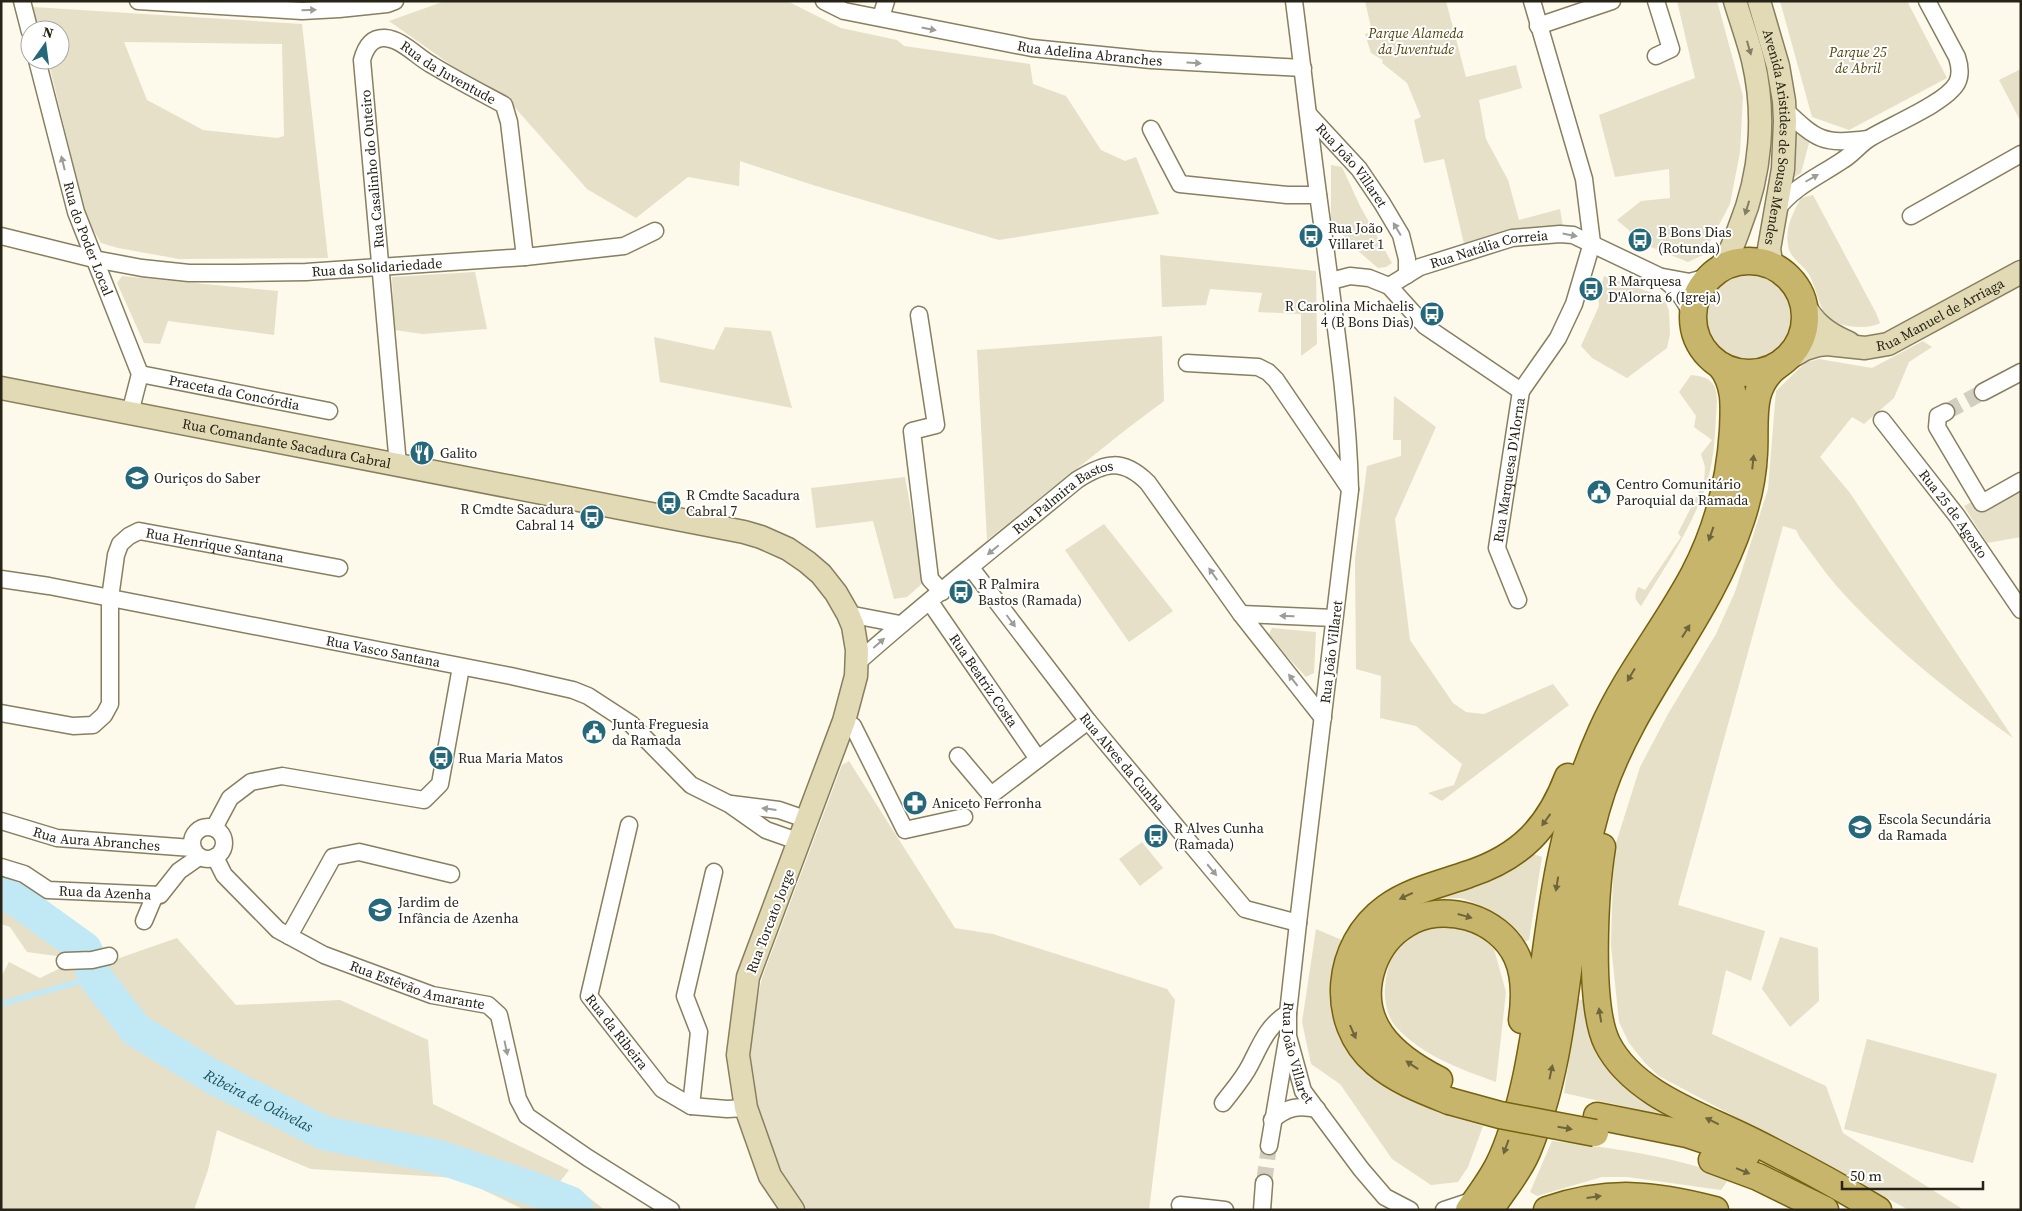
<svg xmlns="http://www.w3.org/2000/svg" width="2022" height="1211" viewBox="0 0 2022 1211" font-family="'Source Serif 4',serif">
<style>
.green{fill:#e6e0c9;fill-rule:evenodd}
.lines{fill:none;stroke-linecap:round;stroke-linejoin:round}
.stream{stroke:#c0e8f5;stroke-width:5.5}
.river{stroke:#c0e8f5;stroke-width:34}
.street-tunnel{stroke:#d2cec0;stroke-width:16;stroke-dasharray:16 8;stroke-linecap:butt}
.street-casing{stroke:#887f5e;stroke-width:19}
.secondary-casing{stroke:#887f5e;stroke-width:25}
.primary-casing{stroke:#76620e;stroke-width:29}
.street{stroke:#fff;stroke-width:16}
.secondary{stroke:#e2dab5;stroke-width:22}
.primary{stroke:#c6b56b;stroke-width:26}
.primary-bridge-casing{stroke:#76620e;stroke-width:29;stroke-linecap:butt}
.primary-bridge{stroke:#c6b56b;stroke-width:26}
.oneway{fill:#9e9c96}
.oneway2{fill:#847e66}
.oneway3{fill:#6f653c}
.labels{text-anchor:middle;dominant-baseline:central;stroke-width:4;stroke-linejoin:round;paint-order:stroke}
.park-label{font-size:14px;font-style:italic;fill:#534409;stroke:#fff}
.street-label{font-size:14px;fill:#272316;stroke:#fff}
.poi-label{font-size:14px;fill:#272316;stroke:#fff;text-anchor:start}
.water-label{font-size:15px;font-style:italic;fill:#1a505e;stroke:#fff}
</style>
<rect width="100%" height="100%" fill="#fdf9eb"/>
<g class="green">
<polygon points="445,1 787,1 841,28 897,40 904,46 1030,64 1033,84 1066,96 1101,150 1125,161 1136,157 1159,214 999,240 816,186 740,161 739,186 688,177 636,218 587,189 502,93 492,94 389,21"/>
<polygon points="1365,1 1446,1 1466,77 1516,65 1522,88 1479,100 1486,139 1508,180 1519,220 1560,209 1563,227 1513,231 1464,244 1444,159 1424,163 1414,120 1421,117 1407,83 1382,63 1383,60 1371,53 1365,34 1372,32"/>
<polygon points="1677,1 1717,1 1743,96 1740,152 1730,204 1703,255 1688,262 1646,245 1617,220 1641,201 1670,198 1669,169 1615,177 1599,115 1695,78"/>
<polygon points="1780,1 1907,1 1947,78 1849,130 1812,117"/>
<path d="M33,7L302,24L328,258L179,259L118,248L101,243L86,217L48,60H60V30H39ZM124,42L282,44L284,136L277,138L203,130L147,100Z"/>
<polygon points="2021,69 2021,122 1999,80"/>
<polygon points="1797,134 1809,143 1801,173 1793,178 1791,175 1795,135"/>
<polygon points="1331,165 1342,167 1360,206 1392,263 1386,267 1378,268 1350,244 1331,219"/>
<path d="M1813,195L1876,313L1880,323C1867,330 1836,328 1826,315C1820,308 1815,286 1810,276C1804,264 1790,260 1788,245C1785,227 1793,213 1801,198Z"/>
<polygon points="1160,255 1316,271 1317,344 1301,356 1301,314 1258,312 1262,293 1210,289 1206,305 1162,307"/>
<polygon points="475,272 487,329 423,334 394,330 392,277"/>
<circle cx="1749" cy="317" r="43"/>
<polygon points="122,276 278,291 274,335 168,321 160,344 144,343 117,283"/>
<polygon points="1604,276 1658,295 1665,300 1669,311 1670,334 1667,348 1627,378 1592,358 1581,346 1599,306 1598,296"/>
<polygon points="725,327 771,331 792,408 660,382 654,337 714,350"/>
<polygon points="1162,336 1164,401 1128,428 987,540 977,350"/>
<path d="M1923,341L1932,347L1909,362L1894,398L1864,424L1852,417L1820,457L1850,493L2013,738C1952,694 1893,648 1842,592C1827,576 1814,556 1800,538L1796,530L1783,526L1678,905L1765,931L1751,981L1726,970L1712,1034L1826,1086L1843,1133L1964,1210H1909L1659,1076L1645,1063L1629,1043L1619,1022L1611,945L1613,875L1616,843L1640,767L1668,714L1716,634L1735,592L1768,489L1776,391L1805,363L1819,359L1872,368Z"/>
<path d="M1691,375C1719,377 1718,392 1716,415C1715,440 1713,468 1704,491C1689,532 1664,569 1641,606C1634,599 1634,596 1638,587L1645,590L1681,537L1678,533L1704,482L1705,467L1701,454L1712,440L1694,427L1696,416L1679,392Z"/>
<polygon points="1394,396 1436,427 1395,519 1410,640 1453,703 1466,712 1484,714 1553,684 1569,705 1442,801 1428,793 1454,785 1462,764 1416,726 1380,718 1381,676 1356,669 1355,559 1367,466 1401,456 1401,440 1393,440"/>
<polygon points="2021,475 2021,537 1987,543 1964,506"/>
<polygon points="905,477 924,582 907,597 894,599 873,521 816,528 811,488"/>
<polygon points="1104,524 1173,611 1129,642 1065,550"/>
<polygon points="1272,628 1316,632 1314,673 1306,677 1268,636"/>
<polygon points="849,761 955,928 993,934 1167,989 1175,1000 1149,1210 805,1210 783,1179 762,1129 749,1080 750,1033 762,978 842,765"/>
<polygon points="1142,842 1163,868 1140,886 1119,859"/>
<path d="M1525,851L1542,857L1529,940L1524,942C1506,926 1487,906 1464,899C1449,895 1421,904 1407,908Z"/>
<polygon points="1,874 13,877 82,927 108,962 177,938 236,1005 340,1000 428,1040 433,1104 569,1170 538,1210 525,1210 458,1178 311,1169 217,1130 208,1170 194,1210 1,1210 1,977 9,962 40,978 79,959 27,952 10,927 1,924"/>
<path d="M1445,925L1467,927L1486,940L1494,949L1506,992L1496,1082C1460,1069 1423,1056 1396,1027C1387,1017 1384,1000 1385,987C1389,947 1405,930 1445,925Z"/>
<polygon points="1316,929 1342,940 1332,980 1332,1011 1337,1027 1375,1076 1442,1114 1483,1126 1468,1167 1458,1182 1431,1185 1392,1159 1340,1084 1311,1064 1302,1022"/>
<polygon points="1780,937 1818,948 1819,1001 1790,1027 1762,989"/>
<polygon points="1578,999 1587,1001 1603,1049 1684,1120 1564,1093"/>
<polygon points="1867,1039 1997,1074 1973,1163 1844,1129"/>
<path d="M1552,1141C1615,1148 1671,1156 1730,1177L1721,1190L1627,1177H1602L1537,1196L1530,1192Z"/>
<polygon points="580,1191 605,1210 564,1210"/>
</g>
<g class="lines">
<polyline class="stream" points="1,1004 95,977"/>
<path class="river" id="s1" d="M1,892L17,900L85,949L95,977L136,1030L213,1077L324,1133L439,1157L534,1189L570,1203L577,1210"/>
<g class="street-tunnel">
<polyline points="1946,412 1983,392"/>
<polyline points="1264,1183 1269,1146"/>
</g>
<defs>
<g id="street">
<polyline points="22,1 30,32"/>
<polyline points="138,1 302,11 339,9 387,4 395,1"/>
<path id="s2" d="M824,1L844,11L1032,48L1151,60L1303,68"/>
<path id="s3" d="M1294,1C1304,78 1312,154 1323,230C1334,316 1348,403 1350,490L1298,923L1288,1013V1036L1303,1091L1361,1169L1385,1197L1410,1210"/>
<polyline points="881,17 886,1"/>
<polyline points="1538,26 1612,1"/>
<polyline points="1656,56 1671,49 1656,1"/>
<path id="s4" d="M37,60L76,212L140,374L130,413"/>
<path d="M1784,109C1817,140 1822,145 1868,139"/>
<path id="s5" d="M1309,115L1359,169L1382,203L1401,235L1407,259V275"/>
<polyline points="1151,129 1180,184 1287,195 1318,195"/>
<path d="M1776,210C1796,185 1818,177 1843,160C1853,154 1860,144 1870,138C1891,125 1946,103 1957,83C1961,75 1960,66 1957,57L1927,1"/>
<polyline points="1911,216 2021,154"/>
<path id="s6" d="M1,236L94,259L142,268L189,273H237L306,272L525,257L624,246L655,231"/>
<polyline points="1663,277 1690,282 1711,276"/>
<polyline points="1331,281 1350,276 1369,278 1389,286 1425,326 1521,391"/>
<path id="s7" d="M1389,286L1420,267L1512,238L1560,234L1573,235L1659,276C1676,287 1685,299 1693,318"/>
<polyline points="919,315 936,425 912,431 930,579 942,592"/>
<polyline points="1187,363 1258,367 1268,372 1276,380 1350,489"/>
<path id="s8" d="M140,374L329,411"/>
<polyline points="1983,392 2021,372"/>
<polyline points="1946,412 1938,416 1937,427 1982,503 2021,481"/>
<path id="s9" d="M1882,420L1957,516L2021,610"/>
<path id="s10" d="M398,465L362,60C365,49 371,37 385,38C402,39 417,57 432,65C455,79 480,92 504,105L509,122L525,257"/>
<path id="s11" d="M971,568L1088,721L1245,909L1298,923"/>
<path id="s12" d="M1,579L49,586L511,676L573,690L588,696L631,724L691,785L729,804L766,830L800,842"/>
<path id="s13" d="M1518,600L1497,548L1521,391L1558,338L1574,304L1592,243L1584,179L1532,1"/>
<path id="s14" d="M930,602L1038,759"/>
<polyline points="848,614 900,624"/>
<polyline points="1241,614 1334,618"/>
<path id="s15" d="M858,662C929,599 1004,540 1077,480C1105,462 1123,458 1148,483L1241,614L1323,718"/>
<path id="s16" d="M1,713L73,726L93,725L104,715L110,704V598L116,555L120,544L129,536L139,531L339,568"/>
<polyline points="844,721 853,726 905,830 964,817"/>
<polyline points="958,756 991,795 1088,721"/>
<polyline points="731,804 779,810 808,820"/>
<path id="s17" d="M1,821L57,838L192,848"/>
<path id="s18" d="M629,825L589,996L662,1089L691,1106L727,1109L746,1108"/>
<circle cx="208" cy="843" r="16"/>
<polyline points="214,828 230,798 251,782 282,776 424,800 440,784 461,667"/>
<path id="s19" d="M215,857L224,875L278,930L324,955L432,995L488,1005L499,1015L518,1099L527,1116L588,1158L671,1210"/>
<path id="s20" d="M1,867L24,874L48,890L160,895L179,871L199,857"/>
<polyline points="144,921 155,895"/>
<polyline points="289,936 333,857 359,852 451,874"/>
<polyline points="65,961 92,960 109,956"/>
<path d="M1223,1103C1232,1091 1243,1079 1250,1065C1261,1044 1267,1026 1288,1013"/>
<polyline points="691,1106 699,1032 685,996 714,872"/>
<path d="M1272,1120C1287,1107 1298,1105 1317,1109"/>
<polyline points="1269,1146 1287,1040"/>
<polyline points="1180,1205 1225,1210"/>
<polyline points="1262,1210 1264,1183"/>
<polyline points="1444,1210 1477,1199"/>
</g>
<g id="secondary">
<path id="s21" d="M1759,1L1778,66L1784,101L1785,121L1783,169L1769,249L1771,261L1780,271"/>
<path d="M1715,273C1728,260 1734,243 1740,226C1761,174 1766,115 1753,60C1748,40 1741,21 1735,1"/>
<path d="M1802,301C1813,323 1826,333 1849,343"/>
<path id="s22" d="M1782,362L1805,349L1818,345L1827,344L1865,348L1888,344L2021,272"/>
<path id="s23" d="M1,388L744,532L761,537L788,549L807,562L821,574L836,593L848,614L853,626L857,650L856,676L844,721L748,977L738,1055L746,1108L770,1176L793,1210"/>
</g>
<g id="primary">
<circle cx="1749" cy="317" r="56"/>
<path d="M1602,847C1595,891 1588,1004 1607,1043C1633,1095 1703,1116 1752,1141C1794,1162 1837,1185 1878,1210"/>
<path d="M1439,1080C1392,1056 1353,1022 1373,965C1379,948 1391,933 1406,924C1442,901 1499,917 1517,957C1526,977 1525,999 1522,1020"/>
<path d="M1449,1101C1424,1091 1397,1081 1376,1063C1328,1022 1336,944 1386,908C1411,890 1441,884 1469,874C1521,857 1549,827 1568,777"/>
<polyline points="1597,1116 1687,1134 1747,1154"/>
<polyline points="1712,1160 1758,1177 1825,1210"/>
<path d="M1469,1210C1480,1195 1491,1180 1499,1164C1511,1140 1518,1113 1524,1087C1542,1010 1545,931 1562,854C1571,811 1584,770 1602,730C1627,674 1666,627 1694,574C1717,530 1730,479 1733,430C1734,407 1736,385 1721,366"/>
<path d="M1490,1210C1502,1191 1518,1173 1527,1152C1575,1038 1563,908 1602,791C1635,694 1709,618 1741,520C1748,499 1753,476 1754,453C1756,421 1748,387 1778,365"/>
<path d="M1547,1210C1608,1189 1654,1194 1715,1210"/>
</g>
</defs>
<use href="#street" class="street-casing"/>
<use href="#secondary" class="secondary-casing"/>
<use href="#primary" class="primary-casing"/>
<use href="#street" class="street"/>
<use href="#secondary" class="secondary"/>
<use href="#primary" class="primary"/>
<defs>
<polyline id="primary-bridge" points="1449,1101 1500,1115 1595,1133"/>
</defs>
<use href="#primary-bridge" class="primary-bridge-casing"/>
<use href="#primary-bridge" class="primary-bridge"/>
</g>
<defs><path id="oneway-solid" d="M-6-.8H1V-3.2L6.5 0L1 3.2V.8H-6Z" transform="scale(1.25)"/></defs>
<g class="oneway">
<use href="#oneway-solid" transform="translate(309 10) rotate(-1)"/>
<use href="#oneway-solid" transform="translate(929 29) rotate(11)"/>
<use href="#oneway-solid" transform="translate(1194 63) rotate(3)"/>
<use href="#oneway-solid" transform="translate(63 163) rotate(-104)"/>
<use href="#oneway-solid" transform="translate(1812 178) rotate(-30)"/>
<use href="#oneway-solid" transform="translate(1397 229) rotate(-121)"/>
<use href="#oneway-solid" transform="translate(1570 235) rotate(11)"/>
<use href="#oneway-solid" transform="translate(993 550) rotate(140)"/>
<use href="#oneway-solid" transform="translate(1213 574) rotate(-125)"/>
<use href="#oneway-solid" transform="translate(1287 616) rotate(-178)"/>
<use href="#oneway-solid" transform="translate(1011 621) rotate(53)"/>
<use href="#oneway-solid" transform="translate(879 643) rotate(-41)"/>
<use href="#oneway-solid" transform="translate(1293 680) rotate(-128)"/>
<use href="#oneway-solid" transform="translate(769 809) rotate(-173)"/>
<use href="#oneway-solid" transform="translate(1212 870) rotate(50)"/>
<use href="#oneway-solid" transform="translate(506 1048) rotate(78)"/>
</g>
<g class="oneway2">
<use href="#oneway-solid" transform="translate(1749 48) rotate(74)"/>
<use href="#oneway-solid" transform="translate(1747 208) rotate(107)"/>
</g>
<g class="oneway3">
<use href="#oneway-solid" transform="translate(1753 462) rotate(-84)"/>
<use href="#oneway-solid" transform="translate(1711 534) rotate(109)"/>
<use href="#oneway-solid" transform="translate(1686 631) rotate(-58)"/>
<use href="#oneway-solid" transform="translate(1631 675) rotate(121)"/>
<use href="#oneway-solid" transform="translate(1546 820) rotate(126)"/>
<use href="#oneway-solid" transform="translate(1557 884) rotate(99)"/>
<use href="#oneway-solid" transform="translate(1406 896) rotate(155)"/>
<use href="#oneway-solid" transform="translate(1465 916) rotate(16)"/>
<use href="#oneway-solid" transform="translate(1600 1015) rotate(-99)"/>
<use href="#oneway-solid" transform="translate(1353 1032) rotate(66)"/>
<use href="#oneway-solid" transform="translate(1412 1065) rotate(-146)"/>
<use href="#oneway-solid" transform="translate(1551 1072) rotate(-78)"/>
<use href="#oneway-solid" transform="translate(1712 1121) rotate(-154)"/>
<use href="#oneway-solid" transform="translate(1565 1128) rotate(10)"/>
<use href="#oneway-solid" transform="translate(1506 1147) rotate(110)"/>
<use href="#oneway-solid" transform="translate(1743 1171) rotate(22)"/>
<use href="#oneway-solid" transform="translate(1594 1197) rotate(-8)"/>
</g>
<defs>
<symbol id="bus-disc" viewBox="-11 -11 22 22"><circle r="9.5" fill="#246879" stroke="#fff"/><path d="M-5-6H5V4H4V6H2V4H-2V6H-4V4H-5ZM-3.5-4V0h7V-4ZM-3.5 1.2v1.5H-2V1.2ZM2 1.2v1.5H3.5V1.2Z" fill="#fff"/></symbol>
<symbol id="restaurant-disc" viewBox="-11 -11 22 22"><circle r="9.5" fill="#246879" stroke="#fff"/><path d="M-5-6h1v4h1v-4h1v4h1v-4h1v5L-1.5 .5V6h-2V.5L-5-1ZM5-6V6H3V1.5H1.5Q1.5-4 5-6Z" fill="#fff"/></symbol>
<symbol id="school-disc" viewBox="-11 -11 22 22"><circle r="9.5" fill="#246879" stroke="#fff"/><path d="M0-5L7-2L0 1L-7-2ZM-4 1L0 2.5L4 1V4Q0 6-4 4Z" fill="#fff"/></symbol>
<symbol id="civic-disc" viewBox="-11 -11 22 22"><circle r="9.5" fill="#246879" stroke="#fff"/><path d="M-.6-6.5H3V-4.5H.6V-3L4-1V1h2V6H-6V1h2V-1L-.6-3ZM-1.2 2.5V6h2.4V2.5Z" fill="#fff"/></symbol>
<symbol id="pharmacy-disc" viewBox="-11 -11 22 22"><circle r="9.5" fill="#246879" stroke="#fff"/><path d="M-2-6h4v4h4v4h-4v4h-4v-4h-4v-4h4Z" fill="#fff"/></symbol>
</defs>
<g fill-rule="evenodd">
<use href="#bus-disc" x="1297" y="222" width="28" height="28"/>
<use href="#bus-disc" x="1626" y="226" width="28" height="28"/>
<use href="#bus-disc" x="1577" y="275" width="28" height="28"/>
<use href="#bus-disc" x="1418" y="300" width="28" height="28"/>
<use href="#restaurant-disc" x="408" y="439" width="28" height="28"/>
<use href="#school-disc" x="123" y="464" width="28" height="28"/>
<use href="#civic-disc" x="1585" y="478" width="28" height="28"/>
<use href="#bus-disc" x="655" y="489" width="28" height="28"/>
<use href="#bus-disc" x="578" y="503" width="28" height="28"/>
<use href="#bus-disc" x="947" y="578" width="28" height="28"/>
<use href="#civic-disc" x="580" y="718" width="28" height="28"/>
<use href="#bus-disc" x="427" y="744" width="28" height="28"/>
<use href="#pharmacy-disc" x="901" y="789" width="28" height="28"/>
<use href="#school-disc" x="1846" y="813" width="28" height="28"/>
<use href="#bus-disc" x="1142" y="822" width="28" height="28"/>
<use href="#school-disc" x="366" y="896" width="28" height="28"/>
</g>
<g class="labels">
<g class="park-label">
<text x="1416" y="33">Parque Alameda<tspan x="1416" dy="16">da Juventude</tspan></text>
<text x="1858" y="52">Parque 25<tspan x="1858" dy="16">de Abril</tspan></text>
</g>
<g class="street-label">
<text stroke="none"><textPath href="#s2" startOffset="272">Rua Adelina Abranches</textPath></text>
<text stroke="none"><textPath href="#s10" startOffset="514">Rua da Juventude</textPath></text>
<text stroke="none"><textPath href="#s21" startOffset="139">Avenida Aristides de Sousa Mendes</textPath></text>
<text stroke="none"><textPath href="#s5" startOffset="66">Rua João Villaret</textPath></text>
<text transform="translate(372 169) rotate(-95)">Rua Casalinho do Outeiro</text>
<text stroke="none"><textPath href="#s4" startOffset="186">Rua do Poder Local</textPath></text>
<text stroke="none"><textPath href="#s7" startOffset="108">Rua Natália Correia</textPath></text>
<text stroke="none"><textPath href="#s6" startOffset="380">Rua da Solidariedade</textPath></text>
<text stroke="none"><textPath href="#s22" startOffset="170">Rua Manuel de Arriaga</textPath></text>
<text stroke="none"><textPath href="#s8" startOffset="96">Praceta da Concórdia</textPath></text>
<text stroke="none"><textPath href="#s23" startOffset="291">Rua Comandante Sacadura Cabral</textPath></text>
<text stroke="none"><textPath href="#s13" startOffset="135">Rua Marquesa D'Alorna</textPath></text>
<text stroke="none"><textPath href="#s15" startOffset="264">Rua Palmira Bastos</textPath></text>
<text stroke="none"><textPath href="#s9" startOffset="118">Rua 25 de Agosto</textPath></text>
<text stroke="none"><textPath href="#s16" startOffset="382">Rua Henrique Santana</textPath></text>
<text stroke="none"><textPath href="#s12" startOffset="389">Rua Vasco Santana</textPath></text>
<text transform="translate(1331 652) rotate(-83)">Rua João Villaret</text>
<text stroke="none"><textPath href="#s14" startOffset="95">Rua Beatriz Costa</textPath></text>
<text stroke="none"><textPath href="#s11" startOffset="246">Rua Alves da Cunha</textPath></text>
<text stroke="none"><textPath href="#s17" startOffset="98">Rua Aura Abranches</textPath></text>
<text stroke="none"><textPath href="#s20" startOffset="110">Rua da Azenha</textPath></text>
<text transform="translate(770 921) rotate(-69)">Rua Torcato Jorge</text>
<text stroke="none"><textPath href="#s19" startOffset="248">Rua Estêvão Amarante</textPath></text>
<text stroke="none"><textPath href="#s18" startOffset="221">Rua da Ribeira</textPath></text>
<text stroke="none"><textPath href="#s3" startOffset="1060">Rua João Villaret</textPath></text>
</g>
<g class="poi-label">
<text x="1328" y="228">Rua João<tspan x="1328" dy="16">Villaret 1</tspan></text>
<text x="1658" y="232">B Bons Dias<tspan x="1658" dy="16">(Rotunda)</tspan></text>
<text x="1608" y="281">R Marquesa<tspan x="1608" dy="16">D'Alorna 6 (Igreja)</tspan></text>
<text x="1414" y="306" text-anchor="end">R Carolina Michaelis<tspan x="1414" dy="16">4 (B Bons Dias)</tspan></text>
<text x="440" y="453">Galito</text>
<text x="154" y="478">Ouriços do Saber</text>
<text x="1616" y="484">Centro Comunitário<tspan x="1616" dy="16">Paroquial da Ramada</tspan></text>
<text x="686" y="495">R Cmdte Sacadura<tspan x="686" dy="16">Cabral 7</tspan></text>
<text x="574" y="509" text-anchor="end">R Cmdte Sacadura<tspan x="574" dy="16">Cabral 14</tspan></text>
<text x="978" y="584">R Palmira<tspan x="978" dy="16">Bastos (Ramada)</tspan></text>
<text x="612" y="724">Junta Freguesia<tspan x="612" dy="16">da Ramada</tspan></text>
<text x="458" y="758">Rua Maria Matos</text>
<text x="932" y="803">Aniceto Ferronha</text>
<text x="1878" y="819">Escola Secundária<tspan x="1878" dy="16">da Ramada</tspan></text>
<text x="1174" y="828">R Alves Cunha<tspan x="1174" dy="16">(Ramada)</tspan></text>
<text x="398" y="902">Jardim de<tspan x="398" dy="16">Infância de Azenha</tspan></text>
</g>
<g class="water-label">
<text stroke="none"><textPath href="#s1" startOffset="340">Ribeira de Odivelas</textPath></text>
</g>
</g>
<rect width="2022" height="1211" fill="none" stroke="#272316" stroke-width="5"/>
<g transform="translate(45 45) rotate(14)"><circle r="24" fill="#ffffff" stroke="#a9a7a2"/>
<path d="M0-4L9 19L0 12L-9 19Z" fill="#246879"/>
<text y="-8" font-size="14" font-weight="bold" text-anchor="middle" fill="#272316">N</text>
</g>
<path d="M1842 1181v8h141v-8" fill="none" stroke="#272316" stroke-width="2.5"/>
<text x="1850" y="1181" font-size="15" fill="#272316" stroke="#ffffff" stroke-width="4" paint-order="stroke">50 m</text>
</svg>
